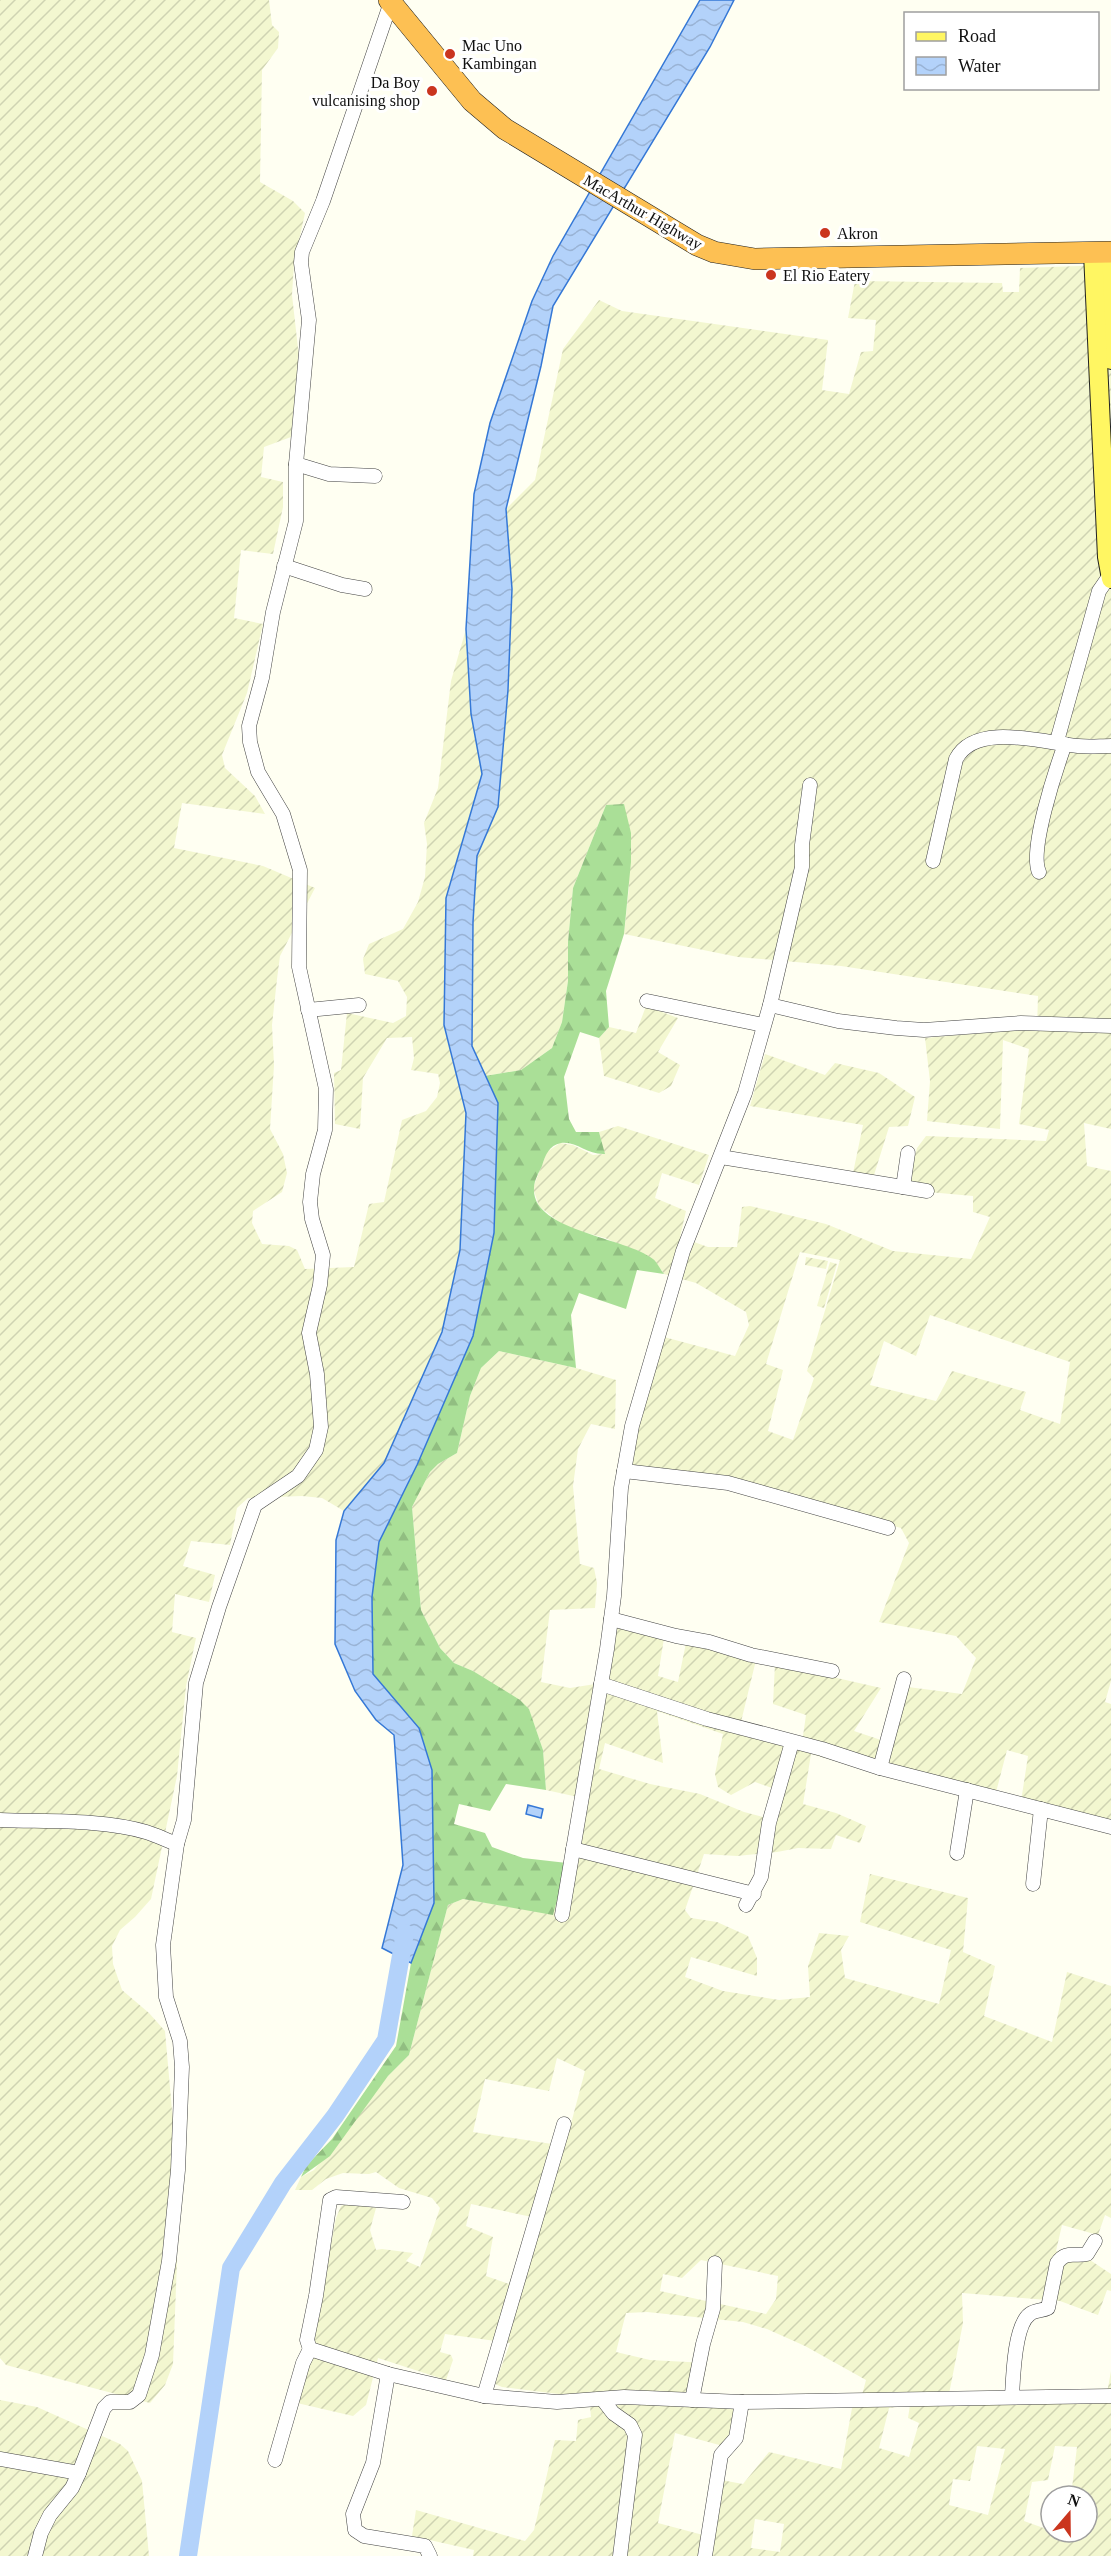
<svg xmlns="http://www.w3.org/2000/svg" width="1111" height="2556" viewBox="0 0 1111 2556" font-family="Georgia,serif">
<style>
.farmland{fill:url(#farmland-furrows);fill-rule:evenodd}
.forest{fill:url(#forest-firs)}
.water{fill:url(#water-waves);stroke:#3578d6;stroke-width:1.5}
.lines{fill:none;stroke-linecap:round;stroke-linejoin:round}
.river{stroke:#b3d2fa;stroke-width:18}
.minor-casing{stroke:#434343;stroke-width:15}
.major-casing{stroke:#212121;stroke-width:20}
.highway-casing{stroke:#212121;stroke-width:22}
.minor{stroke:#fff;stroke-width:14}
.major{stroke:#fff662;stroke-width:18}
.highway{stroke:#fdc053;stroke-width:21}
.poi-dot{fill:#ca351e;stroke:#fff;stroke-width:2}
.labels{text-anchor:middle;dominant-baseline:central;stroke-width:6;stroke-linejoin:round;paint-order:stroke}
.poi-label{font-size:16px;fill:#101010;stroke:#fff;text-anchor:start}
.street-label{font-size:16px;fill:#101010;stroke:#fff}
</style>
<defs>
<pattern id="farmland-furrows" width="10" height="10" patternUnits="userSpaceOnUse" patternTransform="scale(1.5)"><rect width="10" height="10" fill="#f3f7d0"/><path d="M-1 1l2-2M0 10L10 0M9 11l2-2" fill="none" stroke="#cfd3b2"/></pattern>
<pattern id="forest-firs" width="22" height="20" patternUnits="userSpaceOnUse" patternTransform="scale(1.5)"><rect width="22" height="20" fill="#aadf97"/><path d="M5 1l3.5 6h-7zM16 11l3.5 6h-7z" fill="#91be81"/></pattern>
<pattern id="water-waves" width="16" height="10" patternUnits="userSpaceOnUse" patternTransform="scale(1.5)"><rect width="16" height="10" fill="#b3d2fa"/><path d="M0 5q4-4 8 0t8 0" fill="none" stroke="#99b3d5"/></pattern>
</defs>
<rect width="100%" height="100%" fill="#fffff2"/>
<g class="farmland">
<polygon points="0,0 269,0 272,25 279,32 278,48 262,70 260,182 293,201 305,213 294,263 292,295 299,357 291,437 264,447 261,477 283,482 283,507 273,554 241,550 234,618 263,624 247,693 222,755 225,768 255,796 265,814 182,803 174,848 263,866 315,888 280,956 277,979 272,1025 274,1065 270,1129 283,1154 287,1173 282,1192 253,1211 252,1223 262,1244 289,1246 297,1250 305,1269 354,1267 369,1204 384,1202 402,1120 426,1111 437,1097 440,1083 438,1074 411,1070 414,1058 412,1037 387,1038 363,1078 360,1129 335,1124 334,1073 341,1070 347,1013 393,1023 406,1016 407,997 398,981 365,974 363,959 369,944 403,929 418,902 425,877 427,844 424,823 438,788 451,681 466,629 471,714 482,774 446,898 444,1025 466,1113 460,1250 442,1332 384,1463 344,1511 322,1498 302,1496 248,1498 237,1508 230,1545 191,1541 183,1566 215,1575 209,1602 175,1594 172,1632 196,1638 186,1686 177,1776 151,1899 135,1917 120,1930 112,1946 113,1964 122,1990 149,2013 165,2031 174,2133 177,2262 173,2364 165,2385 150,2403 6,2365 0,2358"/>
<path d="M1111,265V1129L1084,1123L1087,1166L1111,1171V1681L1105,1702L1111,1704V1832L1020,1808L1028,1756L1007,1750L994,1800L913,1783L811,1754L803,1804L836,1813L866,1826L860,1843L836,1835L831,1849L798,1848L777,1852L737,1856L704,1854L685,1910L691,1918L717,1922L748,1936L757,1958V1976L691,1957L685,1977L723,1991L779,2000L810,1997L808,1966L819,1933L849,1936L841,1950L845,1978L939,2004L951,1950L860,1922L870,1874L968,1898L963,1952L995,1966L984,2016L1052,2042L1067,1972L1111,1986V2218L1105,2215L1098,2235L1062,2225L1056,2251L1090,2260L1111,2274V2291L1107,2290L1098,2315L1060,2301L962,2293L963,2323L949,2394L1107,2393L1111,2371V2556H473L474,2550L412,2536L416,2510L525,2541L534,2530L555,2440L576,2441L578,2420L591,2417L590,2406L567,2395L502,2387L495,2384L510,2343L445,2334L440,2352L451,2355L453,2360L446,2380L378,2358L366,2405L353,2416L297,2403L313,2337L336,2218L341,2206L349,2203L376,2208L370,2230L376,2250L382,2249L413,2253L406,2261L420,2267L440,2208L432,2198L399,2188L376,2172L369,2174L343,2173L326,2179L312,2190H295L301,2177L314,2170L388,2076L409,2055L448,1905L463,1899L553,1914L567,1863L578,1797L546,1790L543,1750L529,1710L473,1671L454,1663L440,1648L421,1610L412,1507L430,1472L438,1464L457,1453L470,1396L481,1368L499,1351L576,1368L616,1380L615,1429L591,1424L578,1449L573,1486L580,1564L594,1568L597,1583L595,1608L550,1610L541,1682L570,1688L608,1682L616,1626L664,1638L658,1676L678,1682L686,1643L756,1660L740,1726L802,1743L806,1715L773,1704L775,1664L881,1688L854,1731L890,1743L908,1687L962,1694L976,1658L956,1636L879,1622L909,1543L901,1528L736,1483L627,1470L641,1404L664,1337L735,1356L749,1325L746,1312L696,1283L664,1274L654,1260L605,1238L565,1227L539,1206L533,1188L547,1152L560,1143L573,1145L593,1155L604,1154L599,1132L618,1126L709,1155L699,1185L662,1173L655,1198L686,1211L680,1237L708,1247H737L742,1207L750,1206L826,1224L893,1251L971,1259L990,1217L973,1212V1196L906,1190L917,1148L926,1136L1046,1141L1049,1130L1019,1124L1029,1049L1003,1040L1000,1129L927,1121L930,1081L925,1038L1037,1028L1038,996L841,966L738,957L624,934L629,887L606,805L573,888L568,942V981L562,1022L552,1048L521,1070L485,1076L472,1046L473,922L477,856L498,807L508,690L512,589L506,509L535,480L563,349L599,300L622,311L828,340L822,390L849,394L861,352L873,351L876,320L848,318L855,281L1002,283L1003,292H1019L1020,268ZM800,1252L840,1260L807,1371L814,1378L793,1440L768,1431L783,1370L766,1364ZM930,1315L1070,1362L1060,1424L1020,1410L1026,1392L952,1371L936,1401L870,1385L884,1341L916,1356ZM657,1711L723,1734L715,1774L718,1787L731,1795L755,1782L775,1789L767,1818L744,1812L700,1794L650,1784L599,1769L605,1743L663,1763ZM557,2058L585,2071L565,2146L473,2132L485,2079L549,2091ZM471,2204L532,2217L509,2284L486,2276L493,2237L466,2226ZM701,2260L778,2276L776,2299L766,2314L660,2291L663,2274L682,2278ZM647,2312L743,2322L767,2329L805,2346L866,2380L862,2395L852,2408L841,2469L769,2452L743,2484L721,2480L703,2535L658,2523L675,2433L723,2446L731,2437L738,2397L700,2396L707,2363L650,2360L616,2352L626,2313ZM910,2405L908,2418L919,2423L909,2457L879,2448L889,2408ZM977,2446L1005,2449L988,2515L949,2505L953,2479L970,2481ZM1055,2446L1077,2447L1071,2496H1087V2532H1067L1066,2536L1024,2521L1032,2482L1048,2480ZM755,2519L784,2524L780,2552L751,2548Z"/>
<polygon points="646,1006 678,1018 658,1052 680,1065 671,1086 659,1093 604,1076 599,1038 609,1027 636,1033"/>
<polygon points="765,1054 825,1075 835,1063 879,1073 915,1097 908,1126 889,1127 874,1175 853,1173 863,1125 750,1106"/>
<polygon points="806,1257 828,1261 826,1269 805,1265"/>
<polygon points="830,1262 837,1264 824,1308 817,1306"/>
<polygon points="0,2400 37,2407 120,2444 128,2451 142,2481 149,2556 0,2556"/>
</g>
<path class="forest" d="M624,804L631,833V862L624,934L606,991L609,1027L599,1038L580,1032L564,1077L569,1119L576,1132H599L605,1154C587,1155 577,1141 561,1143C549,1145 545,1156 542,1166C539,1172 534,1181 534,1188C531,1231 626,1237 653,1259C657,1262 660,1269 664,1274L637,1270L626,1309L579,1293L571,1315L576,1368L499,1351L481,1368L470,1396L457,1453L438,1464L430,1472L412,1507L421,1610L440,1648L454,1663L473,1671L520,1700L529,1709L543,1750L546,1790L506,1784L490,1811L459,1804L454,1824L485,1833L492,1847L523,1858L567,1863L553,1915L463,1899L448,1905L409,2055L388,2076L330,2156L301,2177L306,2166L332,2139L396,2046L411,1963L434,1903L419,1728L373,1674L372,1597L379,1542L417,1465L473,1336L494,1233L498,1103L485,1076L521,1070L552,1048L562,1022L568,981V942L573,888L606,805Z"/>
<g class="water">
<polygon points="700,0 734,0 710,47 553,306 541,366 506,509 512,589 508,690 498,807 477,856 473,922 472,1046 498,1103 494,1233 473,1336 417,1465 379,1542 372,1597 373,1674 419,1728 432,1770 434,1903 411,1963 382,1948 403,1865 394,1735 376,1720 355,1691 335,1644 336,1540 344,1511 384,1463 442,1332 460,1250 466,1113 444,1025 446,898 482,774 471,714 466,629 474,494 490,423 532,301 553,256"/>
<polygon points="528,1805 543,1809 541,1818 526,1814"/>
</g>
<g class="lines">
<polyline class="river" points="188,2556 231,2268 283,2183 335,2116 386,2040 405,1933"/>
<defs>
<g id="minor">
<polyline points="296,464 329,474 375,476"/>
<polyline points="284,566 342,585 365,589"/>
<polyline points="1057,741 1099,591 1110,575"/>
<path d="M933,861L956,759C975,721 1045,743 1078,746C1089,747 1100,746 1111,746"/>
<path d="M1039,872C1029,850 1056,769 1065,744"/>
<polyline points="647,1001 763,1025"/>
<polyline points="770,1005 838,1021 896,1028 924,1030 1021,1023 1111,1026"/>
<polyline points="308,1010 359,1005"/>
<polyline points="721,1157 927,1191"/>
<polyline points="903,1187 908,1153"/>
<polyline points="624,1471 728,1483 888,1528"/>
<polyline points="611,1619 676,1636 709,1642 751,1655 832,1671"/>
<polyline points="601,1684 707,1719 822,1749 880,1768 1111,1827"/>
<polyline points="880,1768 904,1679"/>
<path d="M0,1820C45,1822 103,1819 146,1832C156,1835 166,1840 177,1844"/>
<polyline points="573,1849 754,1894"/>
<polyline points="957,1853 967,1790"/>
<polyline points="1033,1884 1041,1809"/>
<polyline points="746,1905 761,1877 769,1823 792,1742"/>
<polyline points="562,1915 607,1649 614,1596 621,1488 632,1426 683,1251 745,1093 770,1005 802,867 802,845 810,785"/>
<polyline points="403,2202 336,2197 330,2200 316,2296 307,2340 310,2349 388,2374 484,2396 557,2402 624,2397 742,2402 1111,2396"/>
<polyline points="388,2374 373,2463 353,2514 355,2530 364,2536 425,2546 430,2556"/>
<polyline points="484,2396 564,2124"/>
<path d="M1012,2397C1013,2379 1014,2325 1030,2314C1035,2310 1042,2311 1048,2308L1057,2263C1066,2250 1074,2257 1087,2254L1095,2241"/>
<polyline points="603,2400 613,2413 630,2425 635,2435 620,2556"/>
<polyline points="692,2400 703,2344 713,2309 715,2263"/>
<polyline points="0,2459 79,2473"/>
<polyline points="275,2460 303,2363 310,2349"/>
<polyline points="35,2556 41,2533 50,2515 72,2488 79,2473 104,2408 110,2402 130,2402 139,2395 152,2355 169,2261 178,2170 182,2067 180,2041 166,1997 163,1945 177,1844 184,1820 196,1683 219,1607 255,1505 298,1476 316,1450 321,1427 317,1374 309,1333 320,1285 323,1255 312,1219 310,1202 313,1174 325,1130 326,1089 299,967 300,870 283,814 258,772 250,742 249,726 262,678 273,612 296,521 296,464 309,320 301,263 302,252 323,201 391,2"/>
<polyline points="705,2556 721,2455 736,2438 742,2402"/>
</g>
<g id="major">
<polyline points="1108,252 1111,360"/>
<polyline points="1093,253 1107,557 1111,579"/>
</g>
<polyline id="highway" points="389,0 472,101 505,129 697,245 714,252 755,259 1111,252"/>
</defs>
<use href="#minor" class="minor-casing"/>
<use href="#major" class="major-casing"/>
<use href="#highway" class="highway-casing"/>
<use href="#minor" class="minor"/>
<use href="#major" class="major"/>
<use href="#highway" class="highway"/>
</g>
<g class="poi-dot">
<circle cx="450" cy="54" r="6"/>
<circle cx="432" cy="91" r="6"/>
<circle cx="825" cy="233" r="6"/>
<circle cx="771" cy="275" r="6"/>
</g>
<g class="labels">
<g class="poi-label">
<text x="462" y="45">Mac Uno<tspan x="462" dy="18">Kambingan</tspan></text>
<text x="420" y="82" text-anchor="end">Da Boy<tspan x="420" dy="18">vulcanising shop</tspan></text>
<text x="837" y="233">Akron</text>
<text x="783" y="275">El Rio Eatery</text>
</g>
<g class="street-label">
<text transform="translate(643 212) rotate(30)">MacArthur Highway</text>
</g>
</g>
<rect x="904" y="12" width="195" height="78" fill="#ffffff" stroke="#9f9f9f" stroke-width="1.5"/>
<rect x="916" y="32" width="30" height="9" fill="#fff662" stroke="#9f9f9f" stroke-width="1.5"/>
<text x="958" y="42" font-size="18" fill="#101010">Road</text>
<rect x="916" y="57" width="30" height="18" fill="url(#water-waves)" stroke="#9f9f9f" stroke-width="1.5"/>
<text x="958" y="72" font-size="18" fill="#101010">Water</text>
<g transform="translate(1069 2514) rotate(20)"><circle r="28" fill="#ffffff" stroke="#9f9f9f" stroke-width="1.5"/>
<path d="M0-4.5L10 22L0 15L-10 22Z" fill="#ca351e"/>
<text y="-9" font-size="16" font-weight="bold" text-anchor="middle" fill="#101010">N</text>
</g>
</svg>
